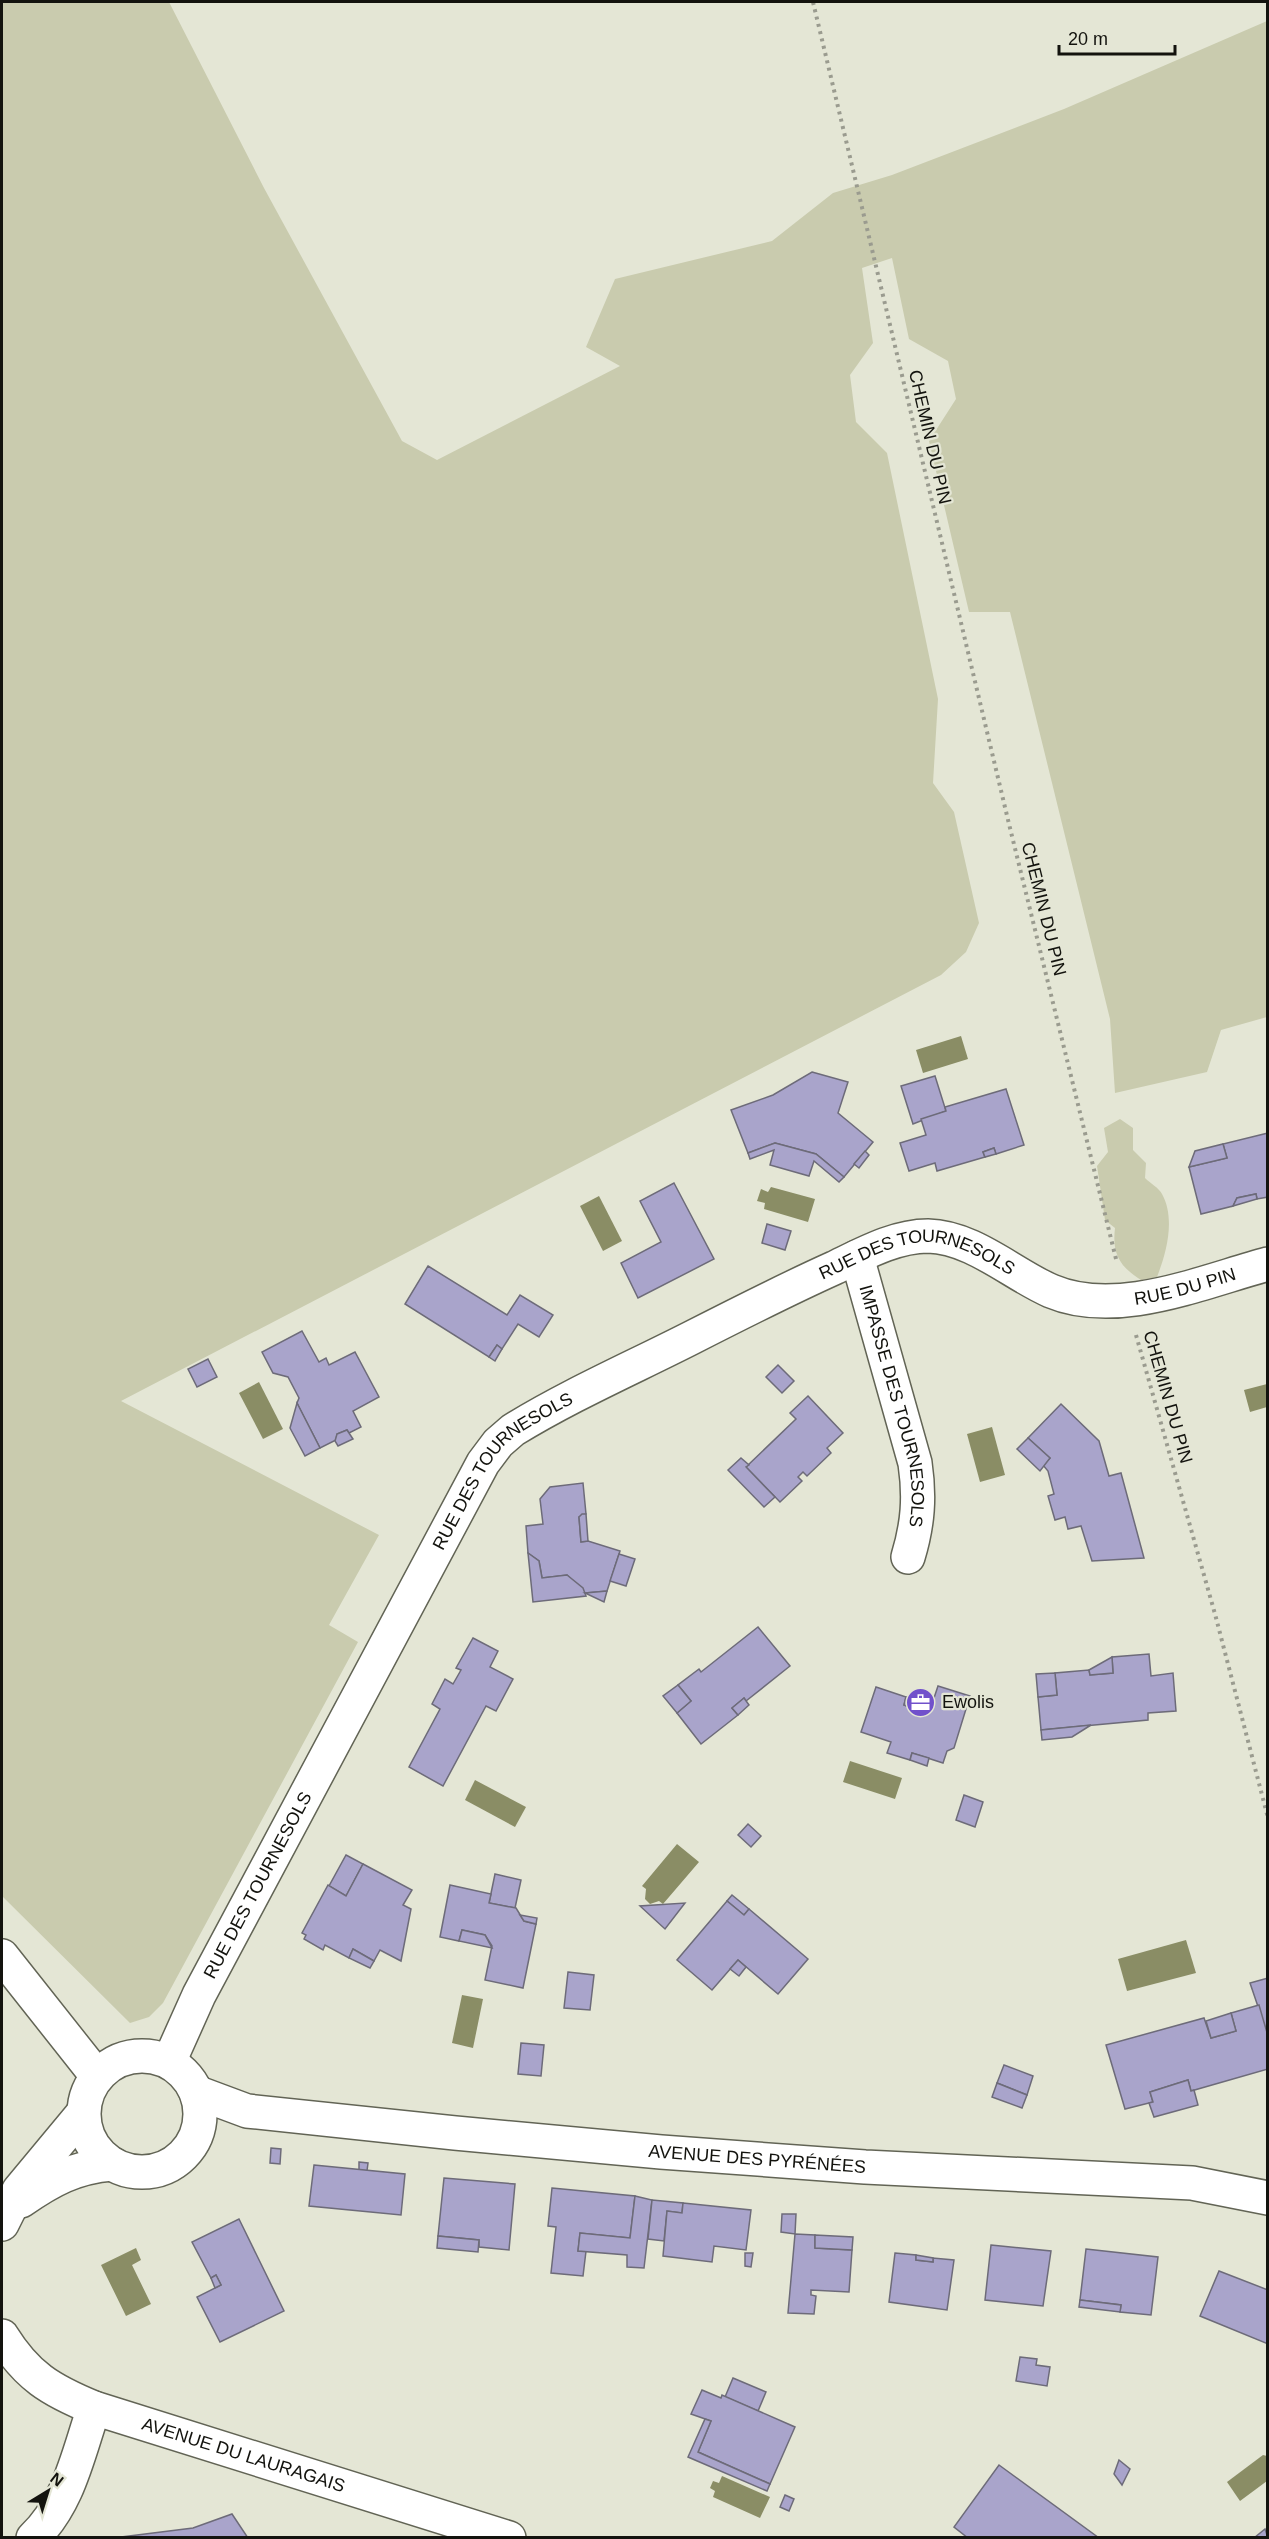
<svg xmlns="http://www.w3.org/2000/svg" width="1269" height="2539" viewBox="0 0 1269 2539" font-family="Arial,sans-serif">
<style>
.green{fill:#c9cbae}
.water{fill:#8a8d65}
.building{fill:#a9a4cb;stroke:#6d6b79;stroke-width:1.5}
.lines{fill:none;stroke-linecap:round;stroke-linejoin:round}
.minor-casing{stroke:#626455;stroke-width:36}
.path{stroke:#9a9b8f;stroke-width:4;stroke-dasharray:3 4.5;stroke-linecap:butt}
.minor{stroke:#fff;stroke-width:33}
.labels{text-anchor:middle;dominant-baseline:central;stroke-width:4.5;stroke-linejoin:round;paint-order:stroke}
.street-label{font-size:18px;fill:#13130e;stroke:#e4e6d5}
.poi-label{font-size:18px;fill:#13130e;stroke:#e4e6d5;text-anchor:start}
</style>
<rect width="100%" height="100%" fill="#e4e6d5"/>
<g class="green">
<polygon points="2,2 169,2 264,188 402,441 437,460 620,366 586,347 615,279 772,241 833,193 892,175 1064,109 1267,21 1267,1017 1221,1030 1207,1072 1115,1093 1110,1019 1010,612 969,612 929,441 956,399 948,361 909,339 892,258 862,268 873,343 850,375 856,422 887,453 938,699 933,783 954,812 979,923 966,952 941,975 121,1401 379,1535 329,1625 358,1642 163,2003 149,2017 130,2023 2,1896"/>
<path d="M1120,1119L1133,1128V1150L1146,1163L1145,1178C1150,1183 1159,1188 1162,1194C1176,1219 1166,1254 1157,1277L1141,1280C1119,1266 1112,1253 1115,1228L1105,1220L1097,1166L1108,1152L1104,1128Z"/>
</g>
<g class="water">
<polygon points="961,1036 968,1059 923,1073 916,1050"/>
<polygon points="771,1187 815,1199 808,1222 764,1209 765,1203 757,1201 761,1189 768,1192"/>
<polygon points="599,1196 622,1241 603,1251 580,1206"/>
<polygon points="259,1382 283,1429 263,1439 239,1393"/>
<polygon points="1267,1384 1267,1407 1250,1412 1244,1390"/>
<polygon points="992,1427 1005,1475 980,1482 967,1434"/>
<polygon points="850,1761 902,1778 895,1799 843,1782"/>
<polygon points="475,1780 526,1807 515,1827 465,1800"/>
<polygon points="677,1844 699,1862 663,1904 659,1901 650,1904 645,1899 646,1889 642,1886"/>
<polygon points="1186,1940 1196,1973 1127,1991 1118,1959"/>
<polygon points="462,1995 483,1999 473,2048 452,2043"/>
<polygon points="136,2248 141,2260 132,2265 151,2304 126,2316 101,2265"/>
<polygon points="1263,2455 1267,2456 1267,2481 1240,2501 1227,2482"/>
<polygon points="722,2476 770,2497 760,2518 713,2497 715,2491 710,2488 713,2481 719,2483"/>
</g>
<g class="building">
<polygon points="812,1072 848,1082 838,1113 873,1142 844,1177 816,1154 775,1143 748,1153 731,1110 773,1095"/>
<polygon points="935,1076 946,1111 913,1124 901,1086"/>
<polygon points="1006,1089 1024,1145 996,1154 994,1148 983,1152 985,1157 937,1171 935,1163 909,1171 900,1143 926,1135 921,1119 946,1111 945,1107"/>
<polygon points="1268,1133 1268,1197 1257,1199 1256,1194 1237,1198 1233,1206 1201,1214 1189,1167 1227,1158 1223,1144"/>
<polygon points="775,1143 816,1154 844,1177 839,1182 814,1161 809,1176 770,1165 774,1150 750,1159 748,1153"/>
<polygon points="1223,1144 1227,1158 1189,1167 1195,1151"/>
<polygon points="994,1148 996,1154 985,1157 983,1152"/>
<polygon points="865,1151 869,1155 859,1168 854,1164"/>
<polygon points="674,1183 714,1259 638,1298 621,1263 661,1242 640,1201"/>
<polygon points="1256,1194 1257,1199 1233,1206 1237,1198"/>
<polygon points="767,1224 791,1231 785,1250 762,1243"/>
<polygon points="428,1266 507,1315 520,1295 553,1315 539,1337 518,1324 502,1349 497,1345 489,1357 405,1304"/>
<polygon points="302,1331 319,1362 326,1358 329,1365 355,1352 379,1397 353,1411 361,1427 349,1433 347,1430 337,1434 336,1440 320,1448 297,1403 299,1398 288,1377 273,1373 262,1352"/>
<polygon points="497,1345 502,1349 495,1361 489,1357"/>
<polygon points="208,1359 217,1377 197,1387 188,1369"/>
<polygon points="778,1365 794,1381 782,1393 766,1377"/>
<polygon points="808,1396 843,1433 827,1448 831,1453 807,1476 803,1472 798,1477 802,1481 780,1502 746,1467 796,1419 790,1413"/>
<polygon points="297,1403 320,1448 305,1456 290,1428"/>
<polygon points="1061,1404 1099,1441 1109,1476 1121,1473 1144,1558 1092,1561 1081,1526 1068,1529 1065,1517 1055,1520 1048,1496 1054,1494 1048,1471 1043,1465 1050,1458 1028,1438"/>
<polygon points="347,1430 353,1439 338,1446 335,1441 337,1434"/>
<polygon points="1028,1438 1050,1458 1040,1471 1017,1449"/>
<polygon points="741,1458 749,1465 746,1467 775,1497 764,1507 728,1470"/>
<polygon points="583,1483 586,1514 579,1517 581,1542 588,1541 620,1551 607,1591 585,1593 567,1575 542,1578 539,1561 528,1553 526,1526 543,1524 540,1499 550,1487"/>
<polygon points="582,1514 586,1514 588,1541 581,1542 579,1517"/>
<polygon points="528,1553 539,1561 542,1578 567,1575 583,1588 586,1596 533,1602"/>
<polygon points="619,1554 635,1559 626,1586 610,1581"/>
<polygon points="607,1591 604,1602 585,1593"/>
<polygon points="758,1627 790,1666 746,1701 744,1698 732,1708 738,1715 701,1744 677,1713 691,1701 678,1685 699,1669 701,1672"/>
<polygon points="473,1638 498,1651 490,1667 513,1679 496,1711 486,1706 443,1786 409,1767 440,1709 432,1704 445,1679 453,1684 461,1670 456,1668"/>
<polygon points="1149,1654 1151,1676 1173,1673 1176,1711 1148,1713 1148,1720 1041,1730 1038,1697 1057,1695 1055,1673 1089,1670 1090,1675 1113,1673 1112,1657"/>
<polygon points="1112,1657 1113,1673 1090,1675 1089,1670"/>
<polygon points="1055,1673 1057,1695 1038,1697 1036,1674"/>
<polygon points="678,1685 691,1701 677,1713 663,1696"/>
<polygon points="938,1686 970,1696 954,1748 947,1751 943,1763 912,1753 910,1760 887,1753 891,1742 861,1732 876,1687 906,1697 904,1705 929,1713"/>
<polygon points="906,1697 921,1702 918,1710 904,1705"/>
<polygon points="744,1698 749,1705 738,1715 732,1708"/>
<polygon points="1091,1725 1072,1737 1042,1740 1041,1730"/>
<polygon points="912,1753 929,1758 927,1766 910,1760"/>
<polygon points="964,1795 983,1802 975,1827 956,1820"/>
<polygon points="748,1824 761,1836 751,1847 738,1835"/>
<polygon points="346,1855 363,1864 346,1896 329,1886"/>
<polygon points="363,1864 412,1890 403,1905 411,1909 401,1961 380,1950 374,1961 353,1949 349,1958 325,1945 323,1950 304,1939 306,1935 302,1933 328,1885 346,1896"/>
<polygon points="495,1874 521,1880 515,1908 489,1903"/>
<polygon points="450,1885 491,1894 489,1903 516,1908 524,1921 536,1924 523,1988 485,1980 492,1946 485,1935 462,1930 459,1941 440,1937"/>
<polygon points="732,1895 749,1909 744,1915 727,1901"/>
<polygon points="727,1901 744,1915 749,1909 808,1959 778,1994 738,1960 712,1990 677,1960"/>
<polygon points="685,1903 665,1929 640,1906"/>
<polygon points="520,1915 537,1918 536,1924 524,1921"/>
<polygon points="462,1930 485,1935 492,1948 459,1941"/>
<polygon points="353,1949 374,1961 370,1968 349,1958"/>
<polygon points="738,1960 746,1967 739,1976 730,1969"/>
<polygon points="568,1972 594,1975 590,2010 564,2008"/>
<polygon points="1268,1978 1268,2036 1250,1983"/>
<polygon points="1259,2005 1268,2036 1268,2069 1191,2091 1188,2080 1150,2092 1153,2102 1125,2109 1106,2045 1204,2018 1211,2038 1236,2031 1231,2013"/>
<polygon points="1231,2013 1236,2031 1211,2038 1206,2021"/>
<polygon points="521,2043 544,2045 541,2076 518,2074"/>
<polygon points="1004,2065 1033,2076 1027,2095 997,2083"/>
<polygon points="1188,2080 1191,2091 1194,2090 1198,2105 1154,2117 1149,2103 1153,2102 1150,2092"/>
<polygon points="997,2083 1027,2095 1022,2108 992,2097"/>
<polygon points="271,2148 281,2149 280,2164 270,2163"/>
<polygon points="359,2162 368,2163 367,2171 359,2170"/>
<polygon points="314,2165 405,2174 401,2215 309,2206"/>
<polygon points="444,2178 515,2184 509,2250 479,2247 479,2240 438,2236"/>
<polygon points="552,2188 635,2196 630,2238 580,2233 578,2251 586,2251 583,2276 551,2273 556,2227 548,2226"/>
<polygon points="635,2196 652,2200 644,2268 627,2267 627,2255 578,2251 580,2233 630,2238"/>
<polygon points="652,2200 683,2203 682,2213 667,2211 664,2241 648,2239"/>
<polygon points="683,2203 751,2210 746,2250 714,2246 712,2262 663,2256 667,2211 682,2213"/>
<polygon points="782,2214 796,2214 795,2234 781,2232"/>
<polygon points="239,2219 284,2311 220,2342 197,2297 221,2285 216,2275 211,2278 192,2242"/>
<polygon points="795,2234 815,2235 815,2248 852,2250 849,2292 811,2290 811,2295 816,2296 814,2314 788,2313"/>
<polygon points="815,2235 853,2237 852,2250 815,2248"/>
<polygon points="438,2236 479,2240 478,2252 437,2248"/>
<polygon points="991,2245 1051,2251 1043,2306 985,2300"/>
<polygon points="1086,2249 1158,2257 1151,2315 1120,2312 1121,2305 1080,2300"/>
<polygon points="745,2253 753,2253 751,2267 745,2266"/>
<polygon points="895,2253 916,2255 916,2260 933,2262 933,2258 954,2260 947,2310 889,2302"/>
<polygon points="916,2255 933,2258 933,2262 916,2260"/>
<polygon points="1219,2271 1268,2290 1268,2344 1200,2316"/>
<polygon points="216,2275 221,2285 215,2288 211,2278"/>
<polygon points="1080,2300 1121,2305 1120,2312 1079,2307"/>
<polygon points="1020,2357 1037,2359 1036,2365 1050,2367 1047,2386 1016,2381"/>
<polygon points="733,2378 766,2392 758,2411 725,2397"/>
<polygon points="702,2390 721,2398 722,2395 795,2427 770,2484 698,2452 711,2421 691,2414"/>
<polygon points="705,2419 711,2421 698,2452 770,2484 767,2491 688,2457"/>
<polygon points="1119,2460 1130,2469 1122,2485 1114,2474"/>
<polygon points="999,2465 1099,2538 968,2538 954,2527"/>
<polygon points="785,2495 794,2499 789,2511 780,2507"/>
<polygon points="232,2514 248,2538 113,2538 193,2528"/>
<polygon points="1265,2529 1268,2538 1254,2538"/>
</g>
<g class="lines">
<defs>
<g id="minor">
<path id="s1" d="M857,1257L915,1463C920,1497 918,1524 908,1557"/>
<polyline points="2,1956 97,2076"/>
<circle cx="142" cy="2114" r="58"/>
<path id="s2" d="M169,2062L199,1995L483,1463L498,1443L513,1430C570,1395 632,1368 691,1338C738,1314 785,1290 834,1268C863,1254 895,1236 928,1236C973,1237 1012,1274 1051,1291C1117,1319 1201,1282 1268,1264"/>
<path id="s3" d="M196,2092L247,2111L455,2133L661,2152L865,2167L1192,2183L1268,2198"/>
<path d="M21,2201C51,2180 75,2167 112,2164"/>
<polyline points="2,2224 19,2190 83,2113"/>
<path id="s4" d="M2,2336C27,2376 50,2390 94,2408L509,2538"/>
<path d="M33,2538C69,2504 78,2454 94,2408"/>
</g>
</defs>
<use href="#minor" class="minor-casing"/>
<g class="path">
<polyline points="813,2 1009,824 1117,1263"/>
<polyline points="1136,1335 1215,1614 1268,1818"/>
</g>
<use href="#minor" class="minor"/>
</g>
<defs>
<symbol id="office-disc" viewBox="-11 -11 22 22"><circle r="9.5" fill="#7151cb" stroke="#e4e6d5"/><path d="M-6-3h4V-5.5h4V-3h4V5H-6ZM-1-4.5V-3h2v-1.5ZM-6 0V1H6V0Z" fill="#fff"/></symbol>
</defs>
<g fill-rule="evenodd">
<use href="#office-disc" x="904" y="1686" width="33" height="33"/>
</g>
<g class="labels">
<g class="street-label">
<text transform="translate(930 437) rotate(77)">CHEMIN DU PIN</text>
<text transform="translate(1044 909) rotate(76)">CHEMIN DU PIN</text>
<text stroke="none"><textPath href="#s2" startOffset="1170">RUE DES TOURNESOLS</textPath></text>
<text stroke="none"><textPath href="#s2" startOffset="1454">RUE DU PIN</textPath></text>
<text transform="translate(1168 1397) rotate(74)">CHEMIN DU PIN</text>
<text stroke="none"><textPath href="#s1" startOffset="154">IMPASSE DES TOURNESOLS</textPath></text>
<text stroke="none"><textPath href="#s2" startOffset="684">RUE DES TOURNESOLS</textPath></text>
<text stroke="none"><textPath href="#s2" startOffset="198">RUE DES TOURNESOLS</textPath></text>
<text stroke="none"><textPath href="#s3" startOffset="567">AVENUE DES PYRÉNÉES</textPath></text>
<text stroke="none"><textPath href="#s4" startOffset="276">AVENUE DU LAURAGAIS</textPath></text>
</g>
<g class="poi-label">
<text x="942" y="1702">Ewolis</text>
</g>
</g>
<rect width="1269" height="2539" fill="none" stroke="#13130e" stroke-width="6"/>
<g transform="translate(48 2491) rotate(38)" stroke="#e4e6d5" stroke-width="4.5" paint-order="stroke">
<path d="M0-4.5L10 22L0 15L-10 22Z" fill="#13130e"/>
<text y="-9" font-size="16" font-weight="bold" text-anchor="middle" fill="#13130e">N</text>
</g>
<path d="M1059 45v9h116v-9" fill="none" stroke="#13130e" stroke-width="3"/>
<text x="1068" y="45" font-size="18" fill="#13130e" stroke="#e4e6d5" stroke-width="4.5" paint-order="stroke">20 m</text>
</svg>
